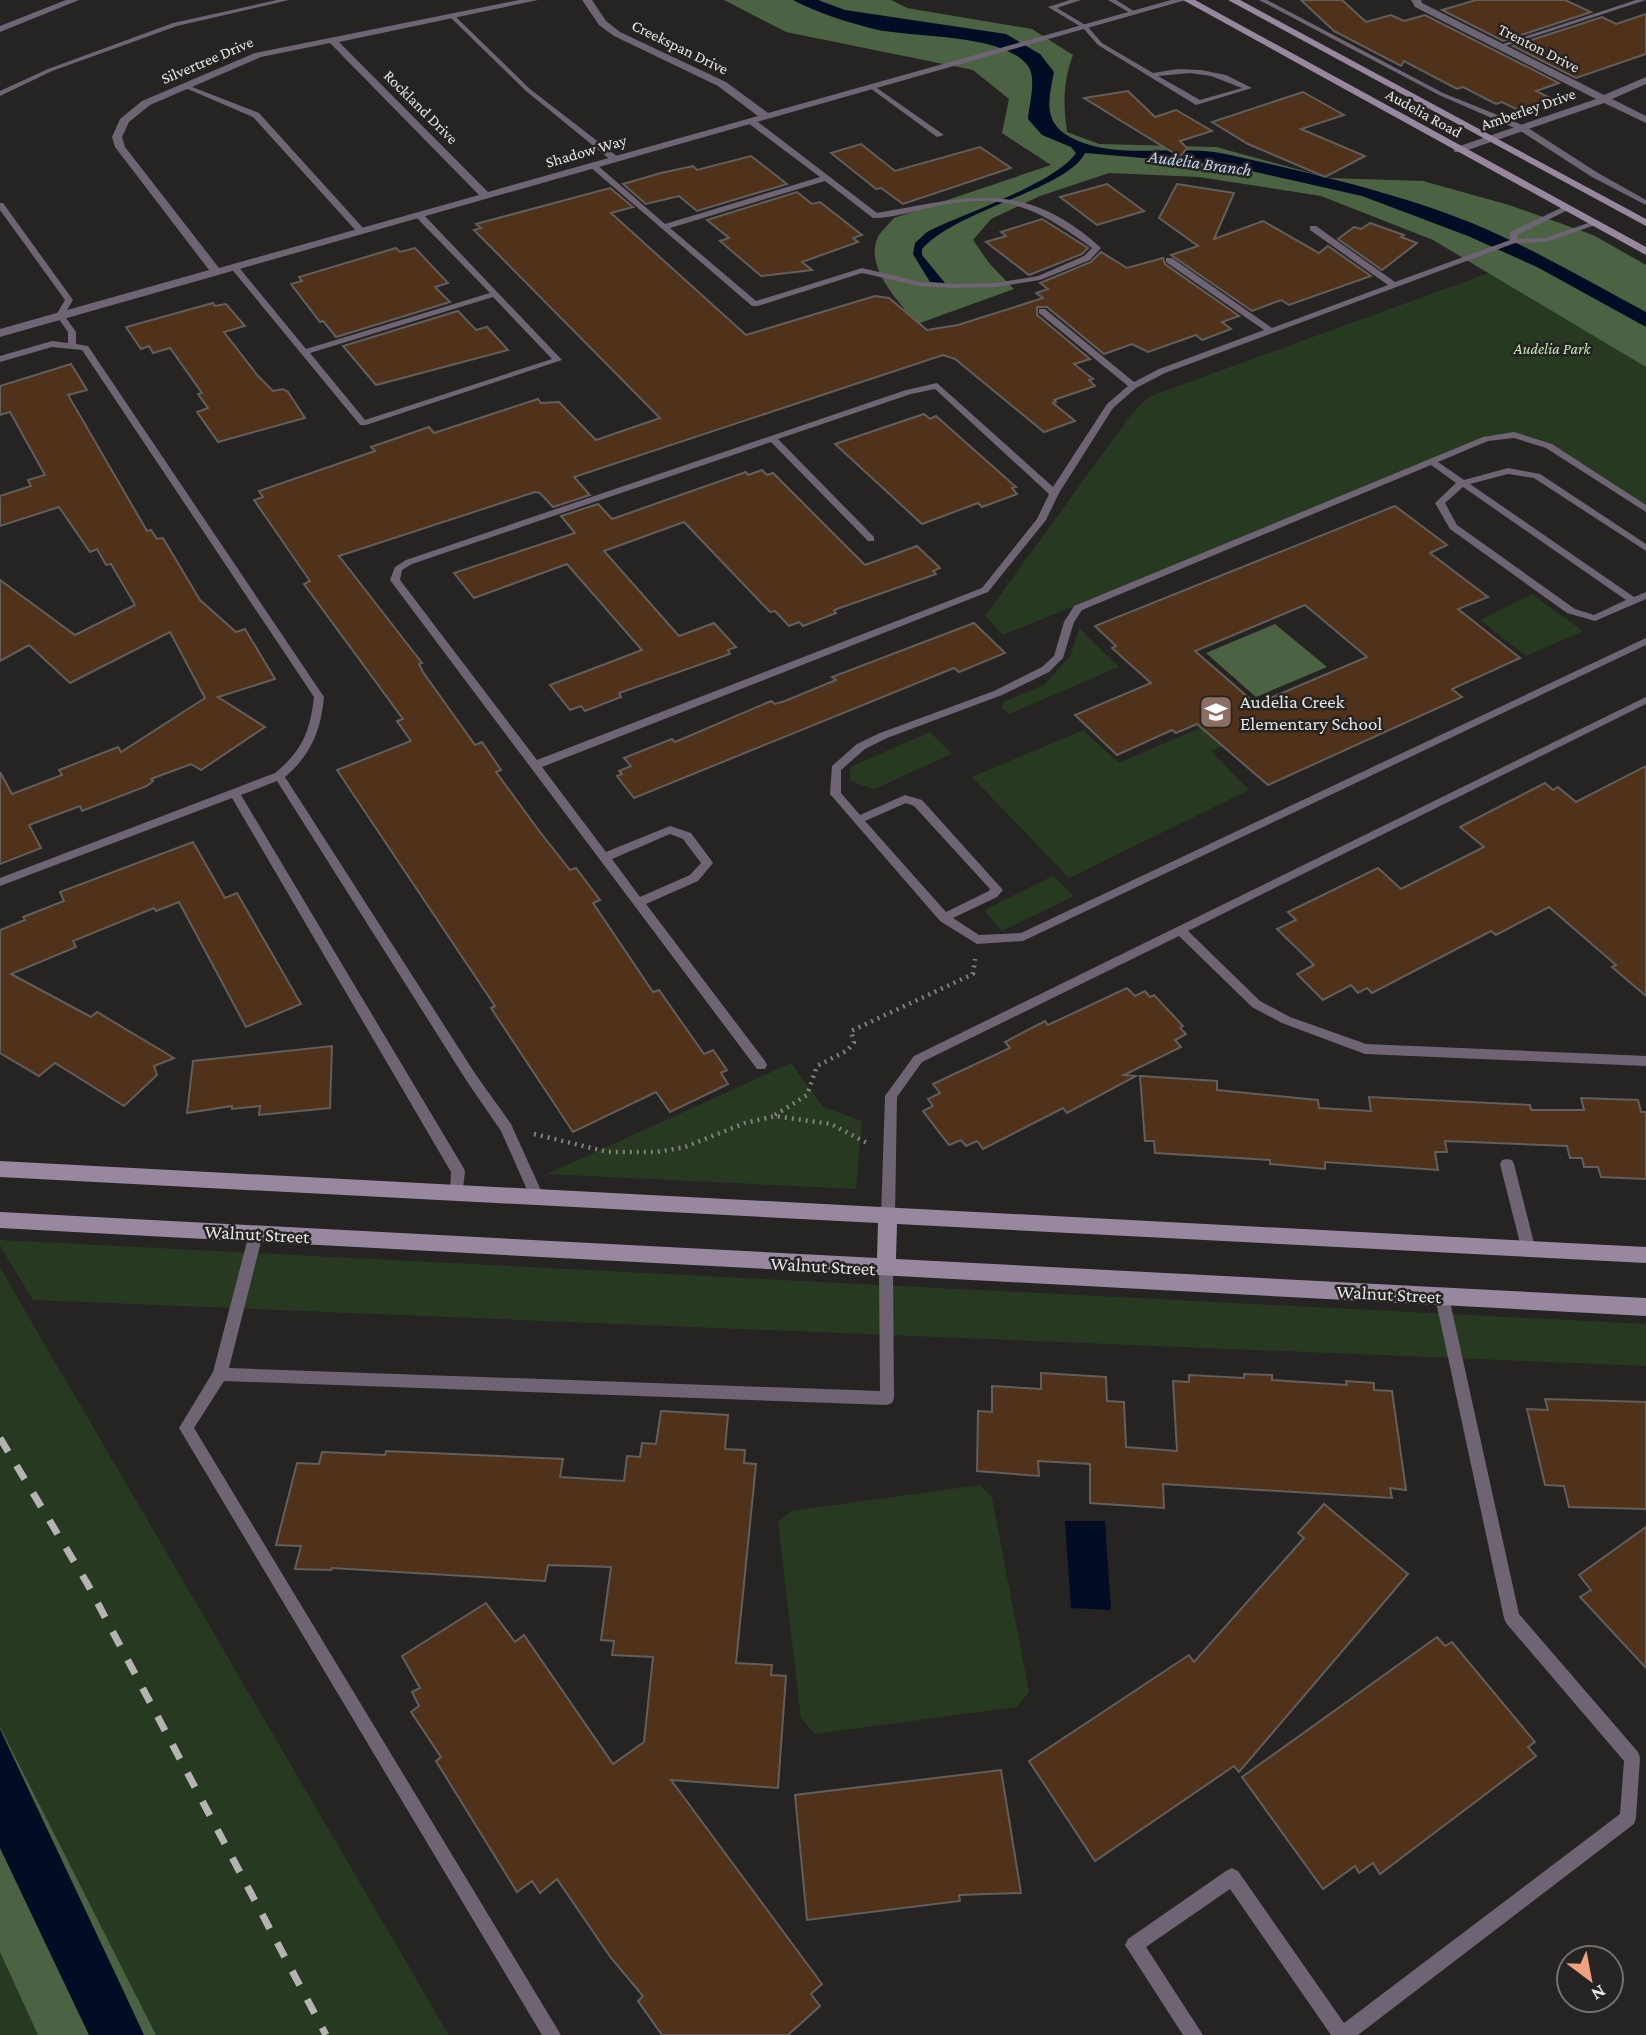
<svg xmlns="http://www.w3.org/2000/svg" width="1646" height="2035" viewBox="0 0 1646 2035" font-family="'Crimson Pro',serif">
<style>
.green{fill:#273921}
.forest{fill:#4b6343}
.water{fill:#020c25}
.building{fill:#4f3219;stroke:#615e5c;stroke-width:2;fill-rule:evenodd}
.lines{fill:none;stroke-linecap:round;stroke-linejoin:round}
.path{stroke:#81807e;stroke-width:4.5;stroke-dasharray:2 5;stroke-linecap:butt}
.lane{fill:#6e6473;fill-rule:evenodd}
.street{fill:#6e6473;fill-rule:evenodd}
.secondary{fill:#9788a0;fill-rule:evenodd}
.rail{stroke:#b6b4b3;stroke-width:7;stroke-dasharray:16 16;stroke-linecap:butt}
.labels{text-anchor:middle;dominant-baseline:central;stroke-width:5;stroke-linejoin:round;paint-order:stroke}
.far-street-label{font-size:16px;fill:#e6e5e4;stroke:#262422}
.far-park-label{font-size:16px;font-style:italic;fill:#bee8b0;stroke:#262422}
.far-water-label{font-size:18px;font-style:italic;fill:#bed3f4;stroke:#262422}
.poi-label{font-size:19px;fill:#e6e5e4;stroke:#262422;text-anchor:start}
.street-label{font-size:19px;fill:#e6e5e4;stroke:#262422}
</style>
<rect width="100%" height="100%" fill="#262422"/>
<g class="green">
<polygon points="1593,235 1646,265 1646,510 1554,448 1517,434 1485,438 1003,635 985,616 1130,416 1148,397"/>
<polygon points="1532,594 1583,631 1526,656 1480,620"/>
<polygon points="1079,628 1119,667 1009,714 1002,708 1003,702 1044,685 1071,655"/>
<polygon points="1223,718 1244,736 1211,751 1249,790 1069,878 972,777 1083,730 1119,763"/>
<polygon points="930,732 952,754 874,789 850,781 850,767"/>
<polygon points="1053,876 1074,896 1002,931 984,910"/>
<polygon points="791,1063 823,1107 862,1121 856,1189 547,1174"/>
<polygon points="0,1240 1646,1324 1646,1366 33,1300 0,1246"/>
<polygon points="0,1267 24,1309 449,2035 0,2035"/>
<polygon points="980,1485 992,1498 1029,1692 1017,1707 815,1734 801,1718 778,1522 791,1511"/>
</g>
<g class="forest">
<path d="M724,0H891L907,8L1032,29L1073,55C1063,82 1063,103 1067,132L1099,144L1216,147L1329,178L1423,181L1509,205L1593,235L1646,265V367L1433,240L1321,196L1199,177L1109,173L1040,196L991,219L973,240L989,263L1014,289L917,324C899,302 862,265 879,235C883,229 890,223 894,218L1051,165L1002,133L1009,99L973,70L786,32Z"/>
<polygon points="1275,624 1327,667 1256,697 1206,653"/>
<polygon points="0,1727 156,2035 38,2035 0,1952"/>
</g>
<g class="water">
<path d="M793,0H818L845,10L1006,34L1040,54L1054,72C1049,98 1042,122 1070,137C1115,162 1177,143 1226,154C1313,174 1404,194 1486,229C1541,253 1593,284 1646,312V327L1537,267L1468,236L1362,196L1225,165L1085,153C1068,189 958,209 922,249V255L945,283L930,282L913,254L915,243L927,232C963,214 1056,183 1076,153L1071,147L1042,135L1028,119C1029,105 1037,78 1028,66C1004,33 911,38 874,29C846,22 818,13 793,0Z"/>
<polygon points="1065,1521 1105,1521 1111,1610 1071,1608"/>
<polygon points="0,1729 124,1992 144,2035 89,2035 0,1848"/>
</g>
<g class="building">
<polygon points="1301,0 1342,0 1366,22 1391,15 1404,21 1425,15 1559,83 1536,91 1552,99 1518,110 1502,102 1496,104 1463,87 1457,89 1404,61 1401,66 1334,31"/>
<polygon points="1476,0 1565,0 1591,12 1503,41 1442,10"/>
<polygon points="1646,14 1646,54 1576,78 1513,46 1602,17 1616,24"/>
<polygon points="1128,91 1155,117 1176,110 1212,131 1180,141 1187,148 1180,157 1084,98"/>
<polygon points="1303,92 1344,115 1301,129 1365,156 1325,177 1248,144 1212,122"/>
<polygon points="861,144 895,171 980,147 1011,168 903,204 881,188 876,189 831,153"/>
<polygon points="751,156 787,184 697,211 679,196 646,204 623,184 661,173 693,166 697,170"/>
<polygon points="1107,184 1144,211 1097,225 1060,197"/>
<polygon points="1177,184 1234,193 1214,239 1263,221 1319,253 1328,246 1371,276 1289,305 1281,300 1252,311 1171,255 1198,246 1159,218"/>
<polygon points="610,188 633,207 611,213 746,335 875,296 889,298 927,330 958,325 1043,298 1036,293 1048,289 1040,283 1091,262 1101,252 1127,268 1163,258 1165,264 1239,316 1222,322 1231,329 1202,340 1196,335 1148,352 1132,344 1104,354 1047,307 1037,307 1037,315 1090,359 1074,364 1093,379 1089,380 1095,386 1054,400 1056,402 1053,403 1075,421 1044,432 955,359 943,355 574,477 590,495 553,507 540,493 535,492 339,556 422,663 419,664 423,672 475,745 482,742 501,770 496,772 540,832 570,870 576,868 600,900 593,903 653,992 659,990 704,1054 713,1050 727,1070 721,1073 728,1084 670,1112 656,1092 573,1132 491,1008 495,1006 337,770 411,741 397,721 403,719 304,584 310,581 254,500 263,497 259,491 375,451 371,447 429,427 434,433 538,399 541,403 559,402 596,440 660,418 474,230 481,228 476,224"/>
<polygon points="797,192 812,204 820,202 862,235 853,238 858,242 802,262 812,270 761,276 720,241 729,238 707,220"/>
<polygon points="1042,219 1088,248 1082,254 1029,275 986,242 1006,236 1001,232"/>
<polygon points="1370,223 1404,235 1401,237 1417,243 1382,270 1338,239 1354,227 1361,229"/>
<polygon points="396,248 400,252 415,248 448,283 435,287 450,302 336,337 323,321 320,322 291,284 302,281 299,277"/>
<polygon points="213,303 215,306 226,304 245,326 224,332 258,376 273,391 283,389 288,392 305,418 218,442 197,412 208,408 198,394 202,393 170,348 153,353 149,346 141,349 126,327"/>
<polygon points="458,311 476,330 487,327 508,350 376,385 343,346"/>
<polygon points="71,364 87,390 68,395 147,531 151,530 157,539 163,538 200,600 236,632 245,629 275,679 218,697 265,727 201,770 191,764 151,779 153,781 147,786 82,811 80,806 29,825 41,848 0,864 0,772 12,794 62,775 59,770 118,747 121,752 205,698 170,632 70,683 29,645 0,661 0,580 75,635 135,605 111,564 106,565 97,549 90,552 59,507 0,526 0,496 31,486 28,480 45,475 10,412 0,415 0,386"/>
<polygon points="924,414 930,419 936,416 1016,487 1012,488 1017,494 982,507 978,503 922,524 835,444"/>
<polygon points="762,470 767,475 773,473 865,565 917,546 940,568 933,571 936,574 834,610 836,613 803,626 799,622 789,626 775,611 770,612 684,522 604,551 679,636 714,623 736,647 728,650 730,654 619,693 621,697 585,711 581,706 570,710 550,685 642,650 567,564 474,598 454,573 575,533 561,516 598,504 612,519 746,472 748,475"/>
<path d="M1395,506L1447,545L1430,553L1488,597L1458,609L1520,658L1452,689L1462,697L1268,785L1197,724L1176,733L1172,730L1117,755L1075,715L1151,683L1112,648L1116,646L1095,626ZM1305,605L1367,657L1256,704L1195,651Z"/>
<polygon points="974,623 1005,653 959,672 954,668 634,798 617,776 622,774 619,771 631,766 624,758 672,739 675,742 771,701 775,704 785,701 836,680 832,677"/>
<polygon points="1646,766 1646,996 1612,967 1616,965 1549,907 1496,935 1491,931 1372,993 1367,988 1358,993 1351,985 1323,1000 1297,974 1314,965 1277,929 1296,920 1288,912 1378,868 1401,889 1484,847 1460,827 1545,783 1553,790 1558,787 1576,802"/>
<polygon points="193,842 225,898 237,893 301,1004 246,1027 179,902 156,911 154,908 73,941 76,947 11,974 91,1017 97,1012 174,1058 154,1066 157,1075 124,1106 55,1063 39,1076 0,1053 0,930 25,920 23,917 64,901 60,892"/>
<polygon points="1127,988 1135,996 1145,991 1150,997 1154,995 1183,1026 1180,1028 1186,1034 1175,1040 1181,1047 1124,1075 1136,1076 1067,1113 1063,1108 983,1149 977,1141 966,1146 961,1140 949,1145 923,1111 933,1106 928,1099 940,1093 933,1084 1010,1048 1005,1042 1045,1021 1048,1025"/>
<polygon points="332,1046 330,1108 259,1115 260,1106 232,1109 232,1106 187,1113 193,1061"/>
<polygon points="1140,1076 1217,1081 1217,1090 1318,1100 1319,1108 1371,1111 1369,1097 1530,1105 1531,1110 1584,1110 1581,1098 1638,1100 1641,1112 1646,1112 1646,1179 1601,1177 1598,1167 1584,1167 1582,1158 1570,1158 1567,1146 1445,1141 1447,1152 1435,1152 1438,1170 1325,1162 1325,1169 1270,1164 1270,1160 1155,1153 1154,1141 1145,1141"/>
<polygon points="1041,1373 1106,1377 1107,1401 1124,1402 1126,1447 1177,1451 1173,1381 1189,1382 1189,1375 1244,1378 1244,1374 1272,1375 1272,1380 1347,1385 1346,1381 1374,1383 1374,1390 1392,1391 1406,1490 1390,1488 1392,1498 1163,1484 1164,1508 1090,1503 1090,1464 1038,1461 1039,1476 977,1471 978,1411 992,1412 992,1386 1041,1389"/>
<polygon points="1545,1399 1646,1402 1646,1509 1569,1507 1564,1486 1545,1485 1527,1409 1548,1410"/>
<polygon points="661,1411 728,1415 725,1449 745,1450 744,1463 756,1464 736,1663 772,1665 771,1675 786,1676 778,1788 671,1780 822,1984 811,1994 820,2006 788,2035 662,2035 638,2001 643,1996 611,1958 557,1879 540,1893 532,1881 517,1892 436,1761 441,1757 411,1712 419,1706 412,1692 420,1688 402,1656 486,1603 515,1642 524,1635 613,1764 644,1742 653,1657 612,1655 614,1641 601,1640 611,1567 548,1565 545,1581 332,1568 331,1570 295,1569 301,1546 276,1545 297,1463 319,1464 322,1452 385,1455 386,1451 563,1459 560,1477 624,1481 627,1456 640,1457 642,1443 656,1444"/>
<polygon points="1324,1504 1408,1574 1239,1772 1234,1766 1095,1861 1029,1761 1189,1655 1194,1662 1304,1538 1298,1533"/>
<polygon points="1646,1527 1646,1668 1580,1597 1591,1590 1579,1575"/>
<polygon points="1437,1637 1445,1646 1452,1642 1535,1742 1528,1747 1536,1756 1380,1874 1373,1863 1359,1873 1355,1866 1323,1889 1242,1777"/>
<polygon points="1001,1770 1021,1893 959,1895 960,1901 807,1920 795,1795"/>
</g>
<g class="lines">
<g class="path">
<polyline points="775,1115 807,1095 817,1066 848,1050 854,1042 851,1031 973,974 975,959"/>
<polyline points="534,1134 608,1152 657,1152 685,1147 745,1123 775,1116 831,1124 869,1144"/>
</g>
<g class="lane">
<polygon points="277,0 289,0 177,26 52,71 0,96 0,91 48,69 173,23"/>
<path d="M1070,0H1081L1057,8L1087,26L1102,43L1153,73L1178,69L1201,70L1226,75L1252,88L1196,105L1098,45L1083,28L1048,7ZM1190,73L1211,76L1242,88L1200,100L1158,76Z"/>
<polygon points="1108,0 1116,0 1137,13 1132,14"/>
<polygon points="1259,0 1267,0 1443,93 1525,126 1598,173 1646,200 1646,205 1592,177 1519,130 1439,95"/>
<polygon points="1636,0 1646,0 1502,47 1497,46"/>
<polygon points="451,16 455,16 530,89 618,157 618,161 612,161 526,91 451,18"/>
<polygon points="183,85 187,85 259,113 364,229 364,233 358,233 253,117 183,87"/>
<polygon points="870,86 874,86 944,135 937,137 870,88"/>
<path d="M748,119H754L877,213C968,197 1025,178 1101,248L1090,260L1040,280L996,287L955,288L920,286L862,273L758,306H752L589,166L596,164L665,224L820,177L748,123ZM825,181L873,218C894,218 917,210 937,206C1008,192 1036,208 1092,248L1084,256L1038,276L996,283L955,284L920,282L862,268L756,301L670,228Z"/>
<path d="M0,203H3L73,300L64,315L76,332V344L88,346L324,697C321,730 311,755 285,777L476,1075L511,1124L544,1197L542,1201L537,1203L532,1201L501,1131L468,1083L277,781L241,795L463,1167L465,1171L462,1197L457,1199L452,1197L450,1193L451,1172L232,798L0,886V878L275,773C302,751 310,732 314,697L82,350L52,347L0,362V356L52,341L68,343V332L56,315L65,300L0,210Z"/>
<path d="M1563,207L1570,209L1517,235L1518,239L1545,238L1591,222L1598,224L1546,242L1515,243L1165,373L1136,388L1113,408L1059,493L1046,520L988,592L542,767L606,852L670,826L691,833L711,860L713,863L698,881L646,904L765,1061L767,1065L765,1069H757L390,580L395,567L406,560L906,390L937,383L1053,487L1107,404L1128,386L1039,313V309H1045L1134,382L1159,369L1264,330L1166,262V258H1172L1272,328L1388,285L1310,230V226H1316L1395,282L1510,240V232ZM935,389L1049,494L1037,519L982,588L537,760L400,580L402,570L412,564L771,442L868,541H874V537L778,439L911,394ZM670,834L683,839L701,863L690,875L640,897L612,859Z"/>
<path d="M416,213H422L562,360L366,425H360L230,267L237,265L306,349L490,293L416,217ZM493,297L552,359L365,420L310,353Z"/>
<path d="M1514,432L1552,444L1646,505V512L1546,448L1514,438L1488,441L1438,462L1464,480L1508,468L1540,474L1646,544V551L1534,478L1508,474L1470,484L1634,597L1646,592V599L1595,621L1567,613L1450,529L1435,503L1456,483L1431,465L1082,610L1074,622L1063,658L1049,672L1002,695L887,738L865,749L841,770V793L860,815L905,795L922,800L1003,890L997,897L953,918L979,935L1021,933L1646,638V645L1023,941L977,944L940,921L830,794L832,766L857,744L880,733L994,691L1042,667L1054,656L1064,622L1074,606L1483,437ZM1463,487L1626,600L1594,615L1575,609L1457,525L1445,503ZM906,803L914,806L990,889L989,891L946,912L865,821Z"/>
<polygon points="1646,697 1646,704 1188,931 1260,1001 1290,1017 1366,1044 1646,1056 1646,1066 1365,1054 1282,1023 1252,1007 1179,936 922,1062 897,1097 895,1216 893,1220 888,1222 883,1220 881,1216 885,1096 914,1056"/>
<polygon points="1507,1159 1512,1160 1514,1164 1536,1251 1534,1255 1529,1257 1524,1255 1522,1251 1500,1164 1502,1160"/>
<polygon points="256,1228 261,1230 263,1234 229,1368 880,1391 879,1269 881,1265 886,1263 891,1265 893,1269 894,1398 892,1403 887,1405 224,1381 194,1428 561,2035 542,2035 179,1428 213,1372 249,1234 251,1230"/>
<polygon points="1442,1291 1447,1293 1449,1297 1519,1614 1638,1752 1640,1758 1636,1818 1634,1824 1358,2035 1331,2035 1230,1889 1146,1947 1203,2035 1183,2035 1125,1945 1128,1939 1226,1871 1232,1868 1238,1871 1344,2023 1620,1814 1624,1761 1506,1623 1504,1618 1435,1297 1437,1293"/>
</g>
<g class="street">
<polygon points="66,0 79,0 0,32 0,26"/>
<path d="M519,0H538L339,42L488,192L758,116L718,86L614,36L599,25L582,0H592L606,21L620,32L726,82L768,113L1171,0H1186L0,337V329L209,270L115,147L112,137L120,119L142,101L255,53ZM330,43L479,195L219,268L125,147L122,137L129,122L150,105L261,57Z"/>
<polygon points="1411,0 1421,0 1422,3 1604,95 1646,77 1646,84 1612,99 1646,116 1646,123 1604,103 1462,152 1454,152 1454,148 1596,99 1415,7"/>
</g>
<g class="secondary">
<polygon points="1183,0 1195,0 1646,247 1646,255"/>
<polygon points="1228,0 1240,0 1646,219 1646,226"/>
<polygon points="0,1161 1646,1247 1646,1263 897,1224 896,1259 1646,1298 1646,1316 0,1228 0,1212 877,1258 878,1223 0,1177"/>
</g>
<polyline class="rail" points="0,1438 87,1583 326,2035"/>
</g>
<defs>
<symbol id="school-square" viewBox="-11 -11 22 22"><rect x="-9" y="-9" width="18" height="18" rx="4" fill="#8d6e63" stroke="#262422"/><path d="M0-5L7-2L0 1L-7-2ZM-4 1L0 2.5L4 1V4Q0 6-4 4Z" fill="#fff"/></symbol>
</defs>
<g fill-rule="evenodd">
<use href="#school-square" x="1197" y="693" width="38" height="38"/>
</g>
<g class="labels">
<g class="far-street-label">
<text transform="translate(680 47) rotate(26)">Creekspan Drive</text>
<text transform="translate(1539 48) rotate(27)">Trenton Drive</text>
<text transform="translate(207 60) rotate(-23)">Silvertree Drive</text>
<text transform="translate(421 107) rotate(45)">Rockland Drive</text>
<text transform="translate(1528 109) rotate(-19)">Amberley Drive</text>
<text transform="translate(1424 113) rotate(29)">Audelia Road</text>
<text transform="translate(586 151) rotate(-16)">Shadow Way</text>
</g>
<g class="far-park-label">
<text x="1552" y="348">Audelia Park</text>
</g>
<g class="far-water-label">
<text transform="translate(1200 163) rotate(8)">Audelia Branch</text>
</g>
<g class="poi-label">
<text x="1240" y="701">Audelia Creek<tspan x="1240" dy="22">Elementary School</tspan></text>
</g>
<g class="street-label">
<text transform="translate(257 1234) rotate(3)">Walnut Street</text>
<text transform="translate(823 1266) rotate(3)">Walnut Street</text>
<text transform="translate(1389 1294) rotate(3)">Walnut Street</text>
</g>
</g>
<g transform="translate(1590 1979) rotate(148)"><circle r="33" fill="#262422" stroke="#737170" stroke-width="2"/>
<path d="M0-5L12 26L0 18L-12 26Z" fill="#f1a17d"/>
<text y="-10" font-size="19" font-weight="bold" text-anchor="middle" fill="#e6e5e4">N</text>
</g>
</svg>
